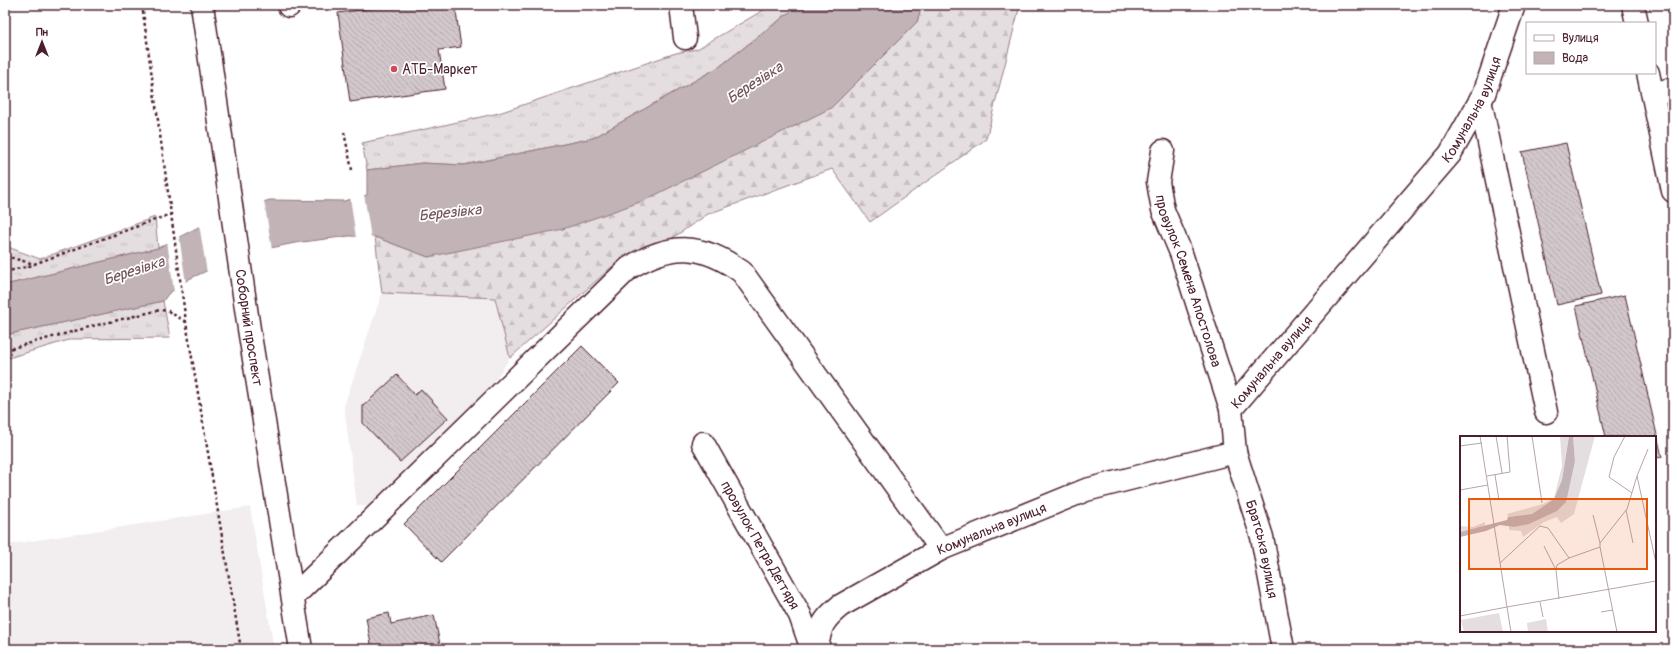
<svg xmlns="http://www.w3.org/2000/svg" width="1678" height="654" viewBox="0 0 1678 654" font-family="Pangolin,sans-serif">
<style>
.built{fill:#f2eeef}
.grass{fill:url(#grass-tufts);stroke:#987e86}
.forest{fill:url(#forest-firs);stroke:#987e86}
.water{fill:#c1b3b6;stroke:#91787e}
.pier{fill:#fff}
.building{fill:url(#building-back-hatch);stroke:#4a1f2b}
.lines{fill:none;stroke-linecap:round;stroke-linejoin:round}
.minor-casing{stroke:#4a1f2b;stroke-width:25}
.highway-casing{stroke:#4a1f2b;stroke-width:25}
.path{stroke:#4a1f2b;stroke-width:2.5;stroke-dasharray:3 3;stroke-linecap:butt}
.minor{stroke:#fff;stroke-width:22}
.highway{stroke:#fff;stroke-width:22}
.poi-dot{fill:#d1495b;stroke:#fff;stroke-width:1.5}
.labels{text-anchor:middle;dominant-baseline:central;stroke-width:3.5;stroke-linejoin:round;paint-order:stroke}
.poi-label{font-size:14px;fill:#4a1f2b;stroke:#fff;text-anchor:start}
.street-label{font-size:14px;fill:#4a1f2b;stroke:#fff}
.water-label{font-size:15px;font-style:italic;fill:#74535c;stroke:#fff}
.inset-road{fill:none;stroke:#b7a5aa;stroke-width:1}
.view{fill:#e8590c;fill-opacity:0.15;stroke:#e8590c;stroke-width:2}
.inset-edge{fill:none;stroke:#4a1f2b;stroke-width:2}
</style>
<defs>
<pattern id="grass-tufts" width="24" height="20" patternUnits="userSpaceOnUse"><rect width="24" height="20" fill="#e5dee0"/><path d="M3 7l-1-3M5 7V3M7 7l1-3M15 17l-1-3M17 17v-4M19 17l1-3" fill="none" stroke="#c6bec0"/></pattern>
<pattern id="forest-firs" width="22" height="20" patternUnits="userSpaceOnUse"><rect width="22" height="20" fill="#e5dee0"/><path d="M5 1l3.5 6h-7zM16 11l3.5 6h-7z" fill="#c6bec0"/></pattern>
<pattern id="building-back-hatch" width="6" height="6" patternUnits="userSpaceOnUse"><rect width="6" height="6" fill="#d2c7cb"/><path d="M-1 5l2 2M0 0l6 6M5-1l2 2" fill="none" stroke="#b6aaae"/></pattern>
</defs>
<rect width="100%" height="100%" fill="#fff"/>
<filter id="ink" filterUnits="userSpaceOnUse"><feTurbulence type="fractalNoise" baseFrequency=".025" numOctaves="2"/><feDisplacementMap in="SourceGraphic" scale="8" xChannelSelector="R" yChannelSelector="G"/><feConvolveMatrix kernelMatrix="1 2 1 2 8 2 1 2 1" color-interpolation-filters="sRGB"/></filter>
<g filter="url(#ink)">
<g class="built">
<polygon points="382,293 496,298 510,358 481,402 370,507 357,506 344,406"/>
<polygon points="250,507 274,649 5,649 5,545"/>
</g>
<g class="grass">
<polygon points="772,5 799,5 719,67 593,138 464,165 422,163 367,170 362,143 499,113 676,53 697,49"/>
<polygon points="155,217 158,248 5,285 5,246 40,259"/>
<polygon points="163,301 170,338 72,339 5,359 5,335"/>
</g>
<polygon class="forest" points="922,5 1020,5 986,139 870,222 832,169 708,214 665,243 625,255 510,358 495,298 382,293 375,237 429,257 917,22"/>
<polygon class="water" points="799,5 922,5 917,22 831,108 643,201 563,229 428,257 375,237 349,236 295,243 256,251 228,261 189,279 168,294 163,301 5,335 5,285 158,248 214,219 245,207 270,200 344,201 367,195 367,170 422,163 464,165 593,138 719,67"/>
<g class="pier">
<polygon points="364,194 371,238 356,238 350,197"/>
<polygon points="264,200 272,250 256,253 207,273 199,224 244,205"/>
<polygon points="179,235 186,284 174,292 167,241"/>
</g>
<g class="building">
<polygon points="396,5 455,5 461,47 439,50 445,89 350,102 338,13"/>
<polygon points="1566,143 1601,295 1557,305 1522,152"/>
<polygon points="1625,295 1662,457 1655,458 1655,437 1606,437 1576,306"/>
<polygon points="582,346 619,383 441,562 404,524"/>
<polygon points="397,375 415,395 421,389 448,418 400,462 363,423 363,406"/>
<polygon points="389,613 391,624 434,615 441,649 372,649 366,618"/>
</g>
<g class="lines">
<defs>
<g id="minor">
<polyline points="289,5 289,6"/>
<polyline points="681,5 685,38"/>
<polyline points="1633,5 1637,23"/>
<polyline points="1648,73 1673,191"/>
<polyline points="1653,95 1673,88"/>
<polyline points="1480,100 1546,412"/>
<path id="s1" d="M1163,151L1158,182L1163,210L1181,253L1231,409"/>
<path id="s2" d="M703,443L800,615L812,649"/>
<path id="s3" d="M1235,452L1262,537L1283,649"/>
<path d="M293,597L629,268C671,242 702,243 742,272L941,549"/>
<path id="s4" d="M817,649C820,626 823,620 840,606L941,549L1086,490L1235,452L1231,409L1450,154L1484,94L1514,5"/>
</g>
<g id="highway">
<path id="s5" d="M202,5L249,329L301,649"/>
</g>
</defs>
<use href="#minor" class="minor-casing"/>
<use href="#highway" class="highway-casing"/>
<g class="path">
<polyline points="142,5 186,322 241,649"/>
<polyline points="344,132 352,170"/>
<polyline points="5,256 34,264 171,214"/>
<polyline points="5,272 33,265"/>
<polyline points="5,350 93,326 160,310 168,311 186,322"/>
</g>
<use href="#minor" class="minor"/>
<use href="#highway" class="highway"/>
</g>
</g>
<circle class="poi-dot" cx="394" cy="69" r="4"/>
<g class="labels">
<g class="poi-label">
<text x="402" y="69">АТБ-Маркет</text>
</g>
<g class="street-label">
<text stroke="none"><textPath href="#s4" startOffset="906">Комунальна вулиця</textPath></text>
<text stroke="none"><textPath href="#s1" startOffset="135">провулок Семена Апостолова</textPath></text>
<text stroke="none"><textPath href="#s5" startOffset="326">Соборний проспект</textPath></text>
<text stroke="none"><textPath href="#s4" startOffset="582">Комунальна вулиця</textPath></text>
<text stroke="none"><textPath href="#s4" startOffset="221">Комунальна вулиця</textPath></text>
<text stroke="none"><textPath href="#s2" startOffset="117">провулок Петра Дегтяря</textPath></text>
<text stroke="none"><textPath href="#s3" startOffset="101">Братська вулиця</textPath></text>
</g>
<g class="water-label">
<text transform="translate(755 83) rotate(-33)">Березівка</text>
<text transform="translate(450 213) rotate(-6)">Березівка</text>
<text transform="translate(134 271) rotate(-18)">Березівка</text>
</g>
</g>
<g transform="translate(1460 436)">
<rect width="196" height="196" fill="#fff"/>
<path d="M100,0H109L102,44L94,63L72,78L48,81L47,78L83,68L94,62L102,30ZM25,86V90L0,96V90L13,91Z" fill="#e5dee0"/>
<path d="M113,0H135L114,78L101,87L97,81L84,86L63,101L61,95L49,94V88L54,91L97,75L115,25Z" fill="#e5dee0"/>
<path d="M39,177L43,196H4L1,184ZM86,183L88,196H68L67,187Z" fill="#e5dee0"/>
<path d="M109,0H113L115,25L106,66L97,75L69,88L54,91L40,89L26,95L0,101V96L47,84L48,81L72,78L94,63L102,44Z" fill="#c1b3b6"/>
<path class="inset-road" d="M36,0L42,37M72,0L82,67M165,0L154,21L149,41L172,57M0,10L22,7M188,13L177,40L196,127M35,39L39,64M27,40L50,36L47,0M0,54L28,49M166,74L173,107M133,79L140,107M84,110L96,134L99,163M140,111L157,196M40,127L80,90L88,92L109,122M96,134L97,129L109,122L140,111V107L167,73L177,40M80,166L83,181M47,171L196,145M47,171L51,196M141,176L153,174M0,180L47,171L20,0"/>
<path class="view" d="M9,63H187V133H9Z"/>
<rect width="196" height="196" class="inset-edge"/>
</g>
<rect width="1678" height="654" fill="none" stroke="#fff" stroke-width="20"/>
<rect x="10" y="10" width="1658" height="634" fill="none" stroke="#4a1f2b" stroke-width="1.5" filter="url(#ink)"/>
<rect x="1526" y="22" width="130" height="52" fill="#ffffff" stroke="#b7a5aa"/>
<rect x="1534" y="35" width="20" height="6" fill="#ffffff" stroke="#b7a5aa"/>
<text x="1562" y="42" font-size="12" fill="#4a1f2b">Вулиця</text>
<rect x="1534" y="52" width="20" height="12" fill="#c1b3b6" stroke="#b7a5aa"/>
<text x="1562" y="62" font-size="12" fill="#4a1f2b">Вода</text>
<g transform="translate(42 42)" stroke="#ffffff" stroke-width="3" paint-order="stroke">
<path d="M0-3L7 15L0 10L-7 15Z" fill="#4a1f2b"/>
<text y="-6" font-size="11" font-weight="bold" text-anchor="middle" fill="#4a1f2b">Пн</text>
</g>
</svg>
